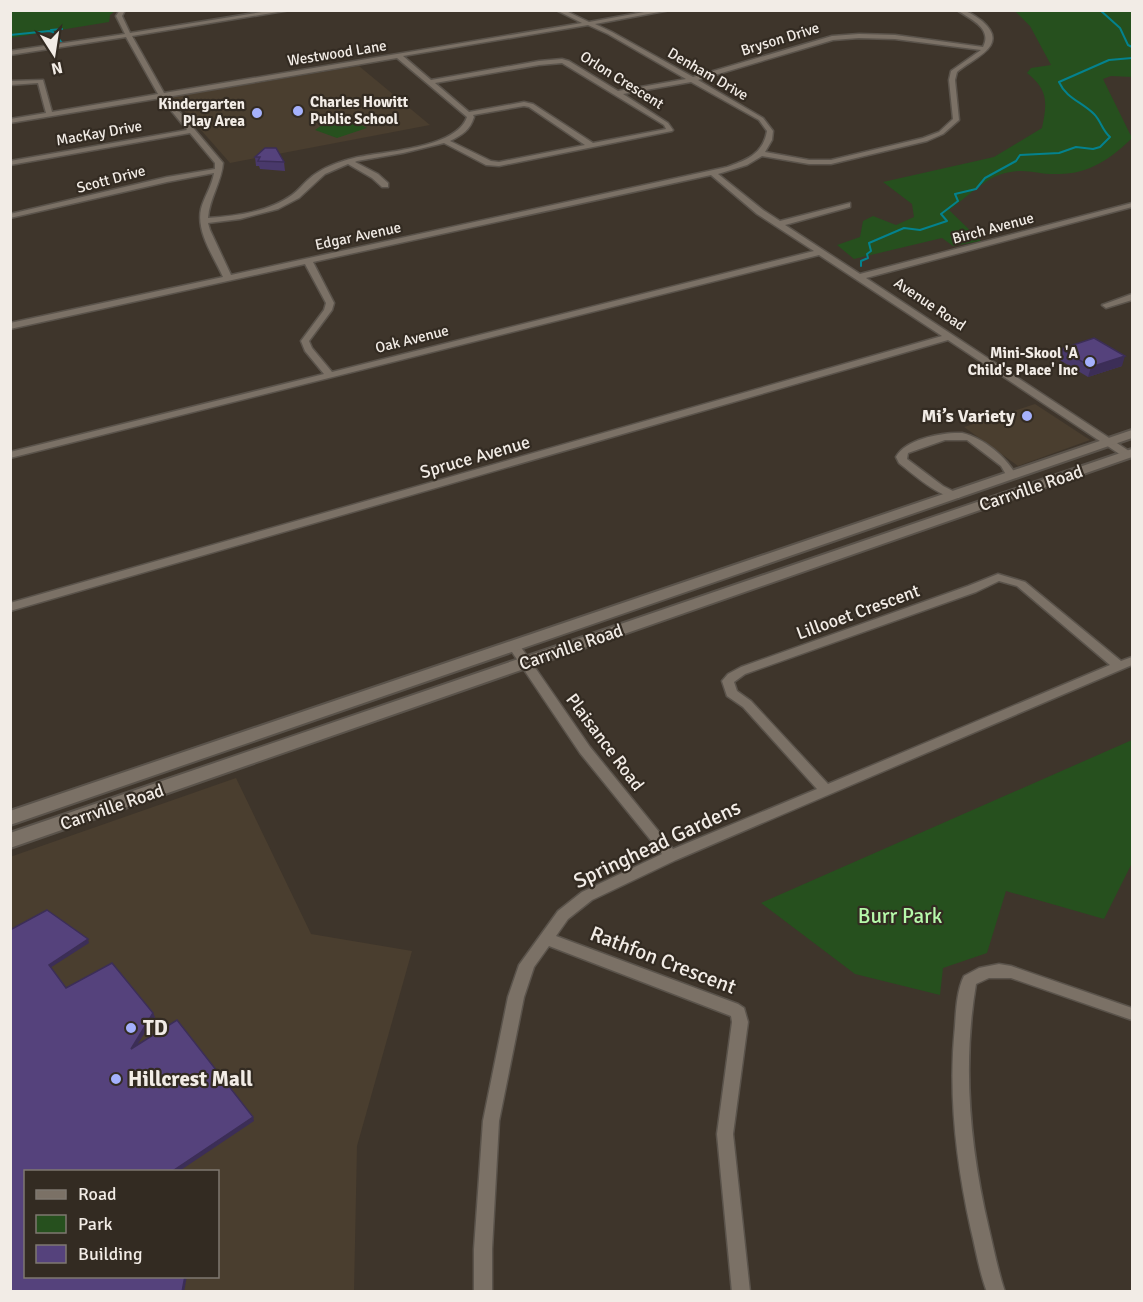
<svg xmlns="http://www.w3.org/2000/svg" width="1143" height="1302" viewBox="0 0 1143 1302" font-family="Signika,sans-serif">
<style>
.built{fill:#4a3e2f;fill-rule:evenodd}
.green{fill:#26501e}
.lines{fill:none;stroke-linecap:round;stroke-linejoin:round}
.stream{stroke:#04828e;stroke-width:2}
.street-casing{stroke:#5a534b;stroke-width:3}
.secondary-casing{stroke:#5a534b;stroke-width:4}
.street{fill:#7b7166;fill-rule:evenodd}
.secondary{fill:#7b7166;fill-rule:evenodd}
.wall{fill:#49396b}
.shaded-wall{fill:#3c2e57}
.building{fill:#55427c;stroke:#3c2e57;stroke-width:1.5}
.poi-dot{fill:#a5b1fc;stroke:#332b22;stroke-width:2}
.labels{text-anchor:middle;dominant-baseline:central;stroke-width:4.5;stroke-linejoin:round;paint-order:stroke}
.far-street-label{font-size:15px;fill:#f2ece6;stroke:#332b22}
.far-poi-label{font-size:15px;font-weight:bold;fill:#f2ece6;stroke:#332b22;text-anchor:end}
.poi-label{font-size:18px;font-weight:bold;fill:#f2ece6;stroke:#332b22;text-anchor:end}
.street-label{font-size:18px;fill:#f2ece6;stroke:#332b22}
.near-street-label{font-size:21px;fill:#f2ece6;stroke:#332b22}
.near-park-label{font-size:21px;fill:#b6f9aa;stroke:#332b22}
.near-poi-label{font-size:21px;font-weight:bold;fill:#f2ece6;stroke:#332b22;text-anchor:start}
</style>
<rect width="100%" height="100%" fill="#3e352b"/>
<g class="built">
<polygon points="359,66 430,125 230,163 172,97"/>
<polygon points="1035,404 1090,440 1018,466 964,427"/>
<path d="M236,778L311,934L412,951L357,1146L354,1291H11L10,857ZM26,1172H218V1276H26Z"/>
</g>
<g class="green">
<polygon points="11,10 115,10 115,11 110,15 109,22 11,38"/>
<path d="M1015,11H1132V77L1111,76L1103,79L1132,138C1112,158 1089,174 1059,174C1035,175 1025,166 999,175C984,180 962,201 949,210L981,241L953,246L942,238L854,259L837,245L860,237L863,221L873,216L896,225L914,217L912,204L883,182L994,157L1042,128C1047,104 1049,90 1027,73L1031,68L1051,65L1030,26Z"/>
<polygon points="344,122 356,122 367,128 337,138 315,130 322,125"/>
<polygon points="1132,740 1132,863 1104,919 1006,891 987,953 943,968 940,995 855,974 761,903"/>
</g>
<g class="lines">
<g class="stream">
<polyline points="1100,10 1120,28 1128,45 1132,47"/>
<polyline points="51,30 62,29"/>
<polyline points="10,35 49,31 53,32 62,43"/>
<path d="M861,266V261L868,258L867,254L871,251L869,243L904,228L920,230L947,221L941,214L958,201L955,194L976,189L985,178L1016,161L1020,155L1059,153L1076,147L1093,149L1100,147L1110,137C1102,130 1101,121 1094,114C1082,102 1066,98 1059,82L1109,60L1132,58"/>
</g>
<defs>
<g id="street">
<path d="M120,10H125L122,16L130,33L274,10H290L132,36L164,93L582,23L556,10H564L589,22L655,10H670L595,24L612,32L693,77L832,36L859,34L895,35L983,47C993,28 970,19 957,10C967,10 974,15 982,21C1011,46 973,58 957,72L955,80L959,120L943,134L927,141L831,164H809L762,156L747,165L718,174L763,210L780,221L850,203V207L785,225L860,274L1132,203V207L866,278L1132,453V456L1124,457L948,340L10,611V603L942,336L819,255L10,458V452L324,374L305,351L301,341L324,310L326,303L305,264L10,329V323L223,277C214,257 196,232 201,209C204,197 212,186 214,173L167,182L10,218V214L167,177L215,169V163L190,133L10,165V161L187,130L161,98L10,123V119L46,113L38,83L10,85V81L43,80L52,112L158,94L126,37L10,55V51L125,34L116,16ZM588,25L608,34L686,79L618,91L569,61L562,59L539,61L431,80L403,56ZM859,38L895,39L981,50L951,71L949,80L953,119L939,132L923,138L831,160H809L765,152L772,140L773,131L763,118L698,80L833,40ZM397,58L467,117C456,149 383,151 354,158C338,162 321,168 309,179C303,184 298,191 292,195C268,212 237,216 208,218C209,199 222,181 223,163L167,97ZM562,63L664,125L666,129L593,143L533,104L524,102L469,112L435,83L539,65ZM691,82L759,120L767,131C763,154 747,160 727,167L231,275L210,230L208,223L240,219L278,209L299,198L325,174L348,164L372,178L382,187H388V183L378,174L355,162L357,161L403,153L444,143L486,165L499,166L672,131L673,130L668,123L623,94ZM524,106L529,107L585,145L499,162L491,161L450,141C462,135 470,130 474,117L473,115ZM711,175L757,214L814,251L332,372L312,348L309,341L332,310L334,303L313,262Z"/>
<polygon points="1132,294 1132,300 1106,308 1102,305"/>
<path d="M962,433C984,438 1006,457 1017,476L1016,478H1008L1001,466L967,440H945L908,453L907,459L943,486L959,494L960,496L959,498C942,500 913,474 899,463L896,457C905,439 943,432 962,433Z"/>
<path d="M998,574L1025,582L1121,661L1132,657V665L676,860L592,900L568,919L556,936L738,1004L744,1008L748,1022L733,1134L750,1292H732L717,1134L732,1022L731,1016L549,946L534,967L524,997L499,1121L492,1249V1292H474V1249L483,1121L508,997L519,965L558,911L582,892L662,854L580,753L510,649L508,646L510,643H518L590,747L673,849L817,789L743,707L727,696L722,681L728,674L741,667L968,586ZM999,581L1017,586L1110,665L828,784L751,701L737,691L734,682L745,674L976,592Z"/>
<path d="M999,964L1011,966L1132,1008V1020L1011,978H989L976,984C962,1067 970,1148 989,1229C994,1250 998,1271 1005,1292H987C979,1271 976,1250 971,1230C956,1162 948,1094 955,1026C956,1010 957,990 964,976L979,968Z"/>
</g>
<g id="secondary">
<polygon points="1132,430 1132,438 10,825 10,811"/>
<polygon points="1132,449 1132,457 10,848 10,833"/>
</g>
</defs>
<use href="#street" class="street-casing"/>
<use href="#secondary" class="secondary-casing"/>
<use href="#street" class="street"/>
<use href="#secondary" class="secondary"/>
</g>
<g class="wall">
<polygon points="265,148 284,162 285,171 260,169 259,166 256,166 255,157"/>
<polygon points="1061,349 1122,366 1088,377 1058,359"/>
</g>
<g class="shaded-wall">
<polygon points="1125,356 1122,366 1088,377 1091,367"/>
<polygon points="88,939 89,943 50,968 49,965"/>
<polygon points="153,1013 155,1017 132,1053 131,1049"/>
<polygon points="253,1117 254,1121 178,1172 171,1172"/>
<polygon points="185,1276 187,1276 184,1292 182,1292"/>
</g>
<g class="building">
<polygon points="265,148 276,148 284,162 258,161 260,157 255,157"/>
<polygon points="1094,338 1125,356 1091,367 1061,349"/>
<polygon points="47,910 88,939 49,965 66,988 112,963 153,1013 131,1049 177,1020 253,1117 171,1172 26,1172 26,1276 185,1276 182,1292 10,1292 10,930"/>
</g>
<g class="poi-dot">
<circle cx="298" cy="111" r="6"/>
<circle cx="257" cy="113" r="6"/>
<circle cx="1090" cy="362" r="6"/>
<circle cx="1027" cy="416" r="6"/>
<circle cx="131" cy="1028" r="6"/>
<circle cx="116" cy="1079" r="6"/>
</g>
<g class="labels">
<g class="far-street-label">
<text transform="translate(780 39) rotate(-17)">Bryson Drive</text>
<text transform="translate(337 53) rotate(-9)">Westwood Lane</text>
<text transform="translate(708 74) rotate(30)">Denham Drive</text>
<text transform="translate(622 80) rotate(32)">Orlon Crescent</text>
<text transform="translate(99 133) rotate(-10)">MacKay Drive</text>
<text transform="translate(111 179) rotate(-15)">Scott Drive</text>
<text transform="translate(993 228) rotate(-15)">Birch Avenue</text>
<text transform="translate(358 236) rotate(-12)">Edgar Avenue</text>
<text transform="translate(930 304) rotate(34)">Avenue Road</text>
<text transform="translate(412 339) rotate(-14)">Oak Avenue</text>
</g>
<g class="far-poi-label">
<text x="310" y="102" text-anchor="start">Charles Howitt<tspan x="310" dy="17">Public School</tspan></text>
<text x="245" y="104">Kindergarten<tspan x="245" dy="17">Play Area</tspan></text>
<text x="1078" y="353">Mini-Skool 'A<tspan x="1078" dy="17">Child's Place' Inc</tspan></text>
</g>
<g class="poi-label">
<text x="1015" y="416">Mi’s Variety</text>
</g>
<g class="street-label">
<text transform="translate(475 457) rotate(-16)">Spruce Avenue</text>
<text transform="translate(1031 488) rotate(-19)">Carrville Road</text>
<text transform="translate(858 612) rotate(-20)">Lillooet Crescent</text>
<text transform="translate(571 647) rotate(-19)">Carrville Road</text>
<text transform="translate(605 742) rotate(53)">Plaisance Road</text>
<text transform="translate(112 807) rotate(-19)">Carrville Road</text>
</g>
<g class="near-street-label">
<text transform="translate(657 844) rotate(-25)">Springhead Gardens</text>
<text transform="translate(663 960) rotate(21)">Rathfon Crescent</text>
</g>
<g class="near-park-label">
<text x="900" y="916">Burr Park</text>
</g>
<g class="near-poi-label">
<text x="143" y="1028">TD</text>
<text x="128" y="1079">Hillcrest Mall</text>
</g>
</g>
<rect width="1143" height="1302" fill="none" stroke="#f2ece6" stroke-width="24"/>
<rect x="24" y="1170" width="195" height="108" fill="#332b22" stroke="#7f7870" stroke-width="1.5"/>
<rect x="36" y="1190" width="30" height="9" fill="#7b7166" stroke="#7f7870" stroke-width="1.5"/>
<text x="78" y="1200" font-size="18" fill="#f2ece6">Road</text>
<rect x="36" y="1215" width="30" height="18" fill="#26501e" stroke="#7f7870" stroke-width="1.5"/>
<text x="78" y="1230" font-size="18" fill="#f2ece6">Park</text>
<rect x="36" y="1245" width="30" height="18" fill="#55427c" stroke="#7f7870" stroke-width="1.5"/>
<text x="78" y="1260" font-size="18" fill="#f2ece6">Building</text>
<g transform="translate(54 54) rotate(168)" stroke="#332b22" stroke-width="4.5" paint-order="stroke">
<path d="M0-4.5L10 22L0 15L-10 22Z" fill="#f2ece6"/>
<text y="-9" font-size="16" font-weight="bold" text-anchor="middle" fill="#f2ece6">N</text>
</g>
</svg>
